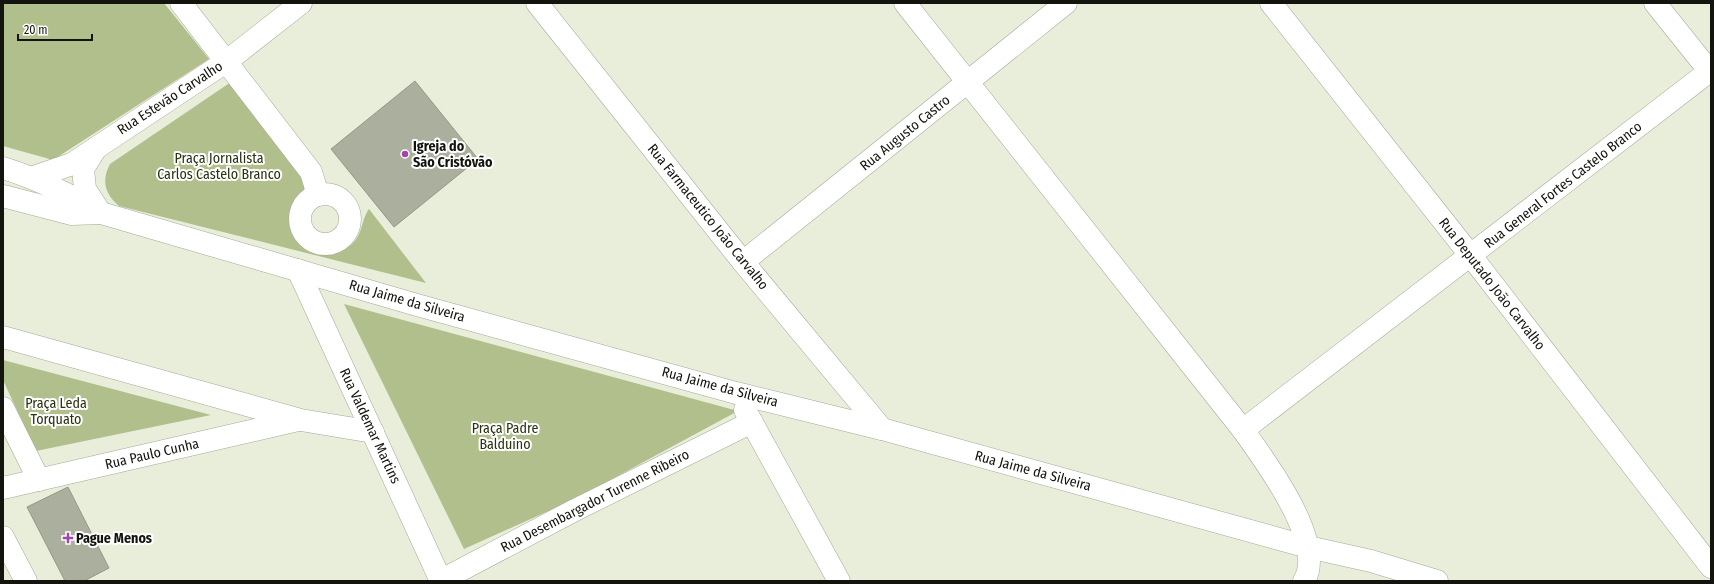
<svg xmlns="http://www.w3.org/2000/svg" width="1714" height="584" viewBox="0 0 1714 584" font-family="'Fira Sans Condensed',sans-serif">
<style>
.green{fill:#b1bf8d}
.building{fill:#aab09d;stroke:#939986}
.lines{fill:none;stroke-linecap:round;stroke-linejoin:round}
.minor-casing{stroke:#a3a997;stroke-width:23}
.major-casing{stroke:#a3a997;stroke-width:23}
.minor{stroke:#fff;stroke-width:22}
.major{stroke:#fff;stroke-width:22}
.poi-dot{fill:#a444ad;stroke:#fff;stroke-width:1.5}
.labels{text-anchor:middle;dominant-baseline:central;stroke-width:4;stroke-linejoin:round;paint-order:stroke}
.street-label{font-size:14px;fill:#12140d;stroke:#fff}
.poi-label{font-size:14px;font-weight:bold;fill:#12140d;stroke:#fff;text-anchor:start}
.park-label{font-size:14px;fill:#293110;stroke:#fff}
</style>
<rect width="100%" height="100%" fill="#e8eeda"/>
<g class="green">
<polygon points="3,3 164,3 209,59 53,160 3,146"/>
<path d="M231,82L307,177C307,181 307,186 306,190C301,203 292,202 294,220C295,248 331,262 352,244C363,234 361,220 369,209L426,283L119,206C105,194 101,181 110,164Z"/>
<polygon points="344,304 738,411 575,499 464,549"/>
<polygon points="3,360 211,415 36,451 3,380"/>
</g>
<g class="building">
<polygon points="415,81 478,159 394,227 331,149"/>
<polygon points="68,487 109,568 84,581 65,581 27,507"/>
</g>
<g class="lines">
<defs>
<g id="minor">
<polyline points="181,3 311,172 318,195"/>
<polyline points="537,3 743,262 882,429"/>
<path d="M905,3L1243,430C1265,461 1327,543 1304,581"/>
<polyline points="1271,3 1471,256 1711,567"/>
<polyline points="1655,3 1711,73"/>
<polyline points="96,148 83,169 85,189 100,212"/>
<path d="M3,168C38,179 69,194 101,213"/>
<polyline points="34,177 72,164 227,61 301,3"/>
<circle cx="325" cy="219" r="25"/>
<polyline points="3,196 72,214 101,213 417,305 736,393 882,429 1308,547 1371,561 1437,581"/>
<polyline points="743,262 1066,3"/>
<polyline points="298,270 441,581"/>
<polyline points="3,337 301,420 373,432"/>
<polyline points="3,408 39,480"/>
<polyline points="745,410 839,581"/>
<polyline points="1243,430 1711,70"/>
<polyline points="3,488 298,420"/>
<polyline points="440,581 575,510 752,422"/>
</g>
<polyline id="major" points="3,537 26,581"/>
</defs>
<use href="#minor" class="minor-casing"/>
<use href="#major" class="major-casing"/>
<use href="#minor" class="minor"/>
<use href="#major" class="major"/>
</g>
<g class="poi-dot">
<circle cx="405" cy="154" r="4"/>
<path d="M66 532h4v4h4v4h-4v4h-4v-4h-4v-4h4z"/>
</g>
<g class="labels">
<g class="street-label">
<text transform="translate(170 98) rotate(-33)">Rua Estevão Carvalho</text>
<text transform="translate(905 133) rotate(-39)">Rua Augusto Castro</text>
<text transform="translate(1563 185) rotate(-38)">Rua General Fortes Castelo Branco</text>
<text transform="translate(708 217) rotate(51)">Rua Farmaceutico João Carvalho</text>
<text transform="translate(1492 284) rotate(52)">Rua Deputado João Carvalho</text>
<text transform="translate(407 301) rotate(16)">Rua Jaime da Silveira</text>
<text transform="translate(720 387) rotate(15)">Rua Jaime da Silveira</text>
<text transform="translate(370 426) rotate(65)">Rua Valdemar Martins</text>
<text transform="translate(152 454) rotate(-13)">Rua Paulo Cunha</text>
<text transform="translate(1033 471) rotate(15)">Rua Jaime da Silveira</text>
<text transform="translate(595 501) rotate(-27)">Rua Desembargador Turenne Ribeiro</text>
</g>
<g class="poi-label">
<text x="413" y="146">Igreja do<tspan x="413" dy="16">São Cristóvão</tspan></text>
<text x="76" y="538">Pague Menos</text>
</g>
<g class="park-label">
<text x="219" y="158">Praça Jornalista<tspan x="219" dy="16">Carlos Castelo Branco</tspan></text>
<text x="56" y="403">Praça Leda<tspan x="56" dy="16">Torquato</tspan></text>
<text x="505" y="428">Praça Padre<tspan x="505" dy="16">Balduino</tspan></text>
</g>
</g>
<rect width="1714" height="584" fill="none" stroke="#12140d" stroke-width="8"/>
<path d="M18 34v6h74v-6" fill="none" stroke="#12140d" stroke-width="2"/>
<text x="24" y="34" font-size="12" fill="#12140d" stroke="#ffffff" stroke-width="3" paint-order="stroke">20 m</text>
</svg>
